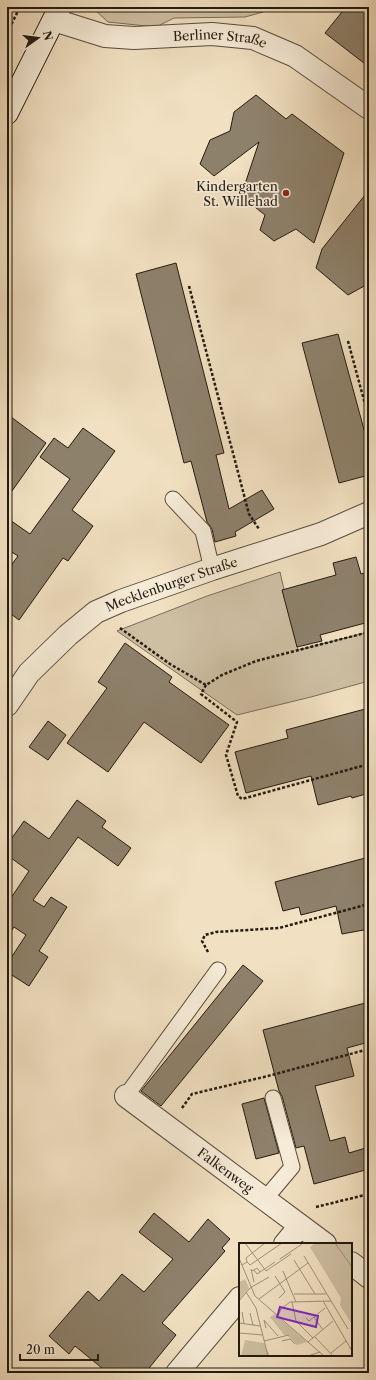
<svg xmlns="http://www.w3.org/2000/svg" width="376" height="1380" viewBox="0 0 376 1380" font-family="'Libre Caslon Text',serif">
<style>
.green{fill:#cebfa3;stroke:#786d5a}
.building{fill:#8e816c;stroke:#231b10}
.lines{fill:none;stroke-linecap:round;stroke-linejoin:round}
.service-casing{stroke:#564c3c;stroke-width:17}
.minor-casing{stroke:#564c3c;stroke-width:24}
.secondary-casing{stroke:#231b10;stroke-width:24}
.path{stroke:#231b10;stroke-width:2.5;stroke-dasharray:3 2;stroke-linecap:butt}
.service{stroke:#f6ebd7;stroke-width:15}
.minor{stroke:#f6ebd7;stroke-width:22}
.secondary{stroke:#f6ebd7;stroke-width:22}
.poi-dot{fill:#8f2418;stroke:#f6ebd7;stroke-width:1.5}
.labels{text-anchor:middle;dominant-baseline:central;stroke-width:3.5;stroke-linejoin:round;paint-order:stroke}
.street-label{font-size:13px;fill:#231b10;stroke:#f6ebd7}
.poi-label{font-size:13px;fill:#231b10;stroke:#f6ebd7;text-anchor:end}
.inset-road{fill:none;stroke:#9f917a;stroke-width:1}
.view{fill:#7b2cbf;fill-opacity:0.15;stroke:#7b2cbf;stroke-width:2}
.inset-edge{fill:none;stroke:#231b10;stroke-width:2}
</style>
<rect width="100%" height="100%" fill="#f1e0c1"/>
<filter id="stains"><feTurbulence type="fractalNoise" baseFrequency=".005" numOctaves="4"/><feColorMatrix values="0 0 0 0 .2 0 0 0 0 .09 0 0 0 0 .02 0 0 0 .5 -.17"/></filter>
<radialGradient id="worn" r=".72"><stop offset=".6" stop-color="#630" stop-opacity="0"/><stop offset="1" stop-color="#630" stop-opacity=".3"/></radialGradient>
<g class="green">
<polygon points="96,7 256,7 263,12 245,17 174,18 156,27 108,22 95,10"/>
<polygon points="280,572 298,650 369,632 369,681 311,697 237,715 117,631 207,596"/>
</g>
<g class="building">
<polygon points="346,7 369,7 369,67 325,33"/>
<polygon points="256,95 286,119 292,114 344,153 314,243 296,229 274,241 260,230 265,215 241,196 259,142 214,176 200,164 210,140 230,131 234,112"/>
<polygon points="369,190 369,274 366,285 348,295 316,268 322,249"/>
<polygon points="176,263 224,453 216,455 229,509 262,490 274,509 235,532 236,536 215,542 212,529 207,522 191,461 184,463 136,274"/>
<polygon points="338,334 369,448 369,475 339,483 302,343"/>
<polygon points="7,414 46,443 7,498"/>
<polygon points="83,428 115,451 72,510 93,526 68,561 63,558 19,620 7,611 7,571 18,556 7,549 7,518 30,534 70,479 40,457 54,438 68,448"/>
<polygon points="356,557 361,574 369,572 369,622 320,635 322,641 297,647 282,590 336,575 333,563"/>
<polygon points="125,643 172,677 169,682 229,725 201,763 144,722 108,772 67,743 107,688 98,682"/>
<polygon points="369,708 369,793 352,798 351,796 318,805 311,776 246,793 235,752 288,738 286,730"/>
<polygon points="48,721 66,735 48,760 29,747"/>
<polygon points="77,800 106,821 102,827 131,848 118,866 78,837 33,900 44,907 51,897 67,907 39,951 48,957 29,986 7,972 7,964 26,935 14,927 7,937 7,904 29,871 7,855 7,845 24,821 49,839"/>
<polygon points="369,857 369,929 342,934 336,906 301,915 299,907 283,911 275,882"/>
<polygon points="243,965 263,981 161,1106 141,1091"/>
<polygon points="369,1002 369,1042 347,1048 354,1076 315,1086 330,1141 345,1137 349,1153 369,1147 369,1169 314,1184 304,1146 296,1148 282,1096 279,1091 263,1030"/>
<polygon points="264,1098 279,1153 256,1159 242,1104"/>
<polygon points="154,1213 189,1242 208,1219 230,1239 222,1248 225,1251 162,1323 176,1335 145,1373 108,1373 75,1346 69,1354 49,1336 88,1291 99,1301 122,1274 144,1292 173,1259 139,1232"/>
</g>
<g class="lines">
<defs>
<g id="service">
<polyline points="173,499 203,531 212,569"/>
<polyline points="126,1096 218,970"/>
<polyline points="265,1199 292,1167 273,1098"/>
</g>
<g id="minor">
<path id="s1" d="M54,20L105,36L134,38L212,34L253,38L295,56L369,108"/>
<path id="s2" d="M7,705L29,673L68,635L96,612L121,601L212,569L321,534L369,513"/>
<path id="s3" d="M126,1096L325,1244"/>
<polyline points="285,1244 300,1226"/>
<polyline points="351,1263 369,1277"/>
<polyline points="177,1373 240,1298"/>
</g>
<polyline id="secondary" points="7,113 60,7"/>
</defs>
<use href="#service" class="service-casing"/>
<use href="#minor" class="minor-casing"/>
<use href="#secondary" class="secondary-casing"/>
<g class="path">
<polyline points="236,7 243,11"/>
<polyline points="7,33 20,7"/>
<polyline points="189,286 249,514 259,529"/>
<polyline points="348,341 369,419"/>
<polyline points="120,628 170,664 206,685 222,675 256,661 369,632"/>
<polyline points="206,685 201,694 237,722 226,755 238,796 242,799 369,764"/>
<polyline points="208,952 202,941 205,935 216,932 279,928 369,904"/>
<polyline points="182,1108 192,1094 268,1076 369,1049"/>
<polyline points="316,1207 369,1194"/>
</g>
<use href="#service" class="service"/>
<use href="#minor" class="minor"/>
<use href="#secondary" class="secondary"/>
</g>
<circle class="poi-dot" cx="286" cy="193" r="4"/>
<g class="labels">
<g class="street-label">
<text stroke="none"><textPath href="#s1" startOffset="169">Berliner Straße</textPath></text>
<text stroke="none"><textPath href="#s2" startOffset="210">Mecklenburger Straße</textPath></text>
<text stroke="none"><textPath href="#s3" startOffset="124">Falkenweg</textPath></text>
</g>
<g class="poi-label">
<text x="278" y="186">Kindergarten<tspan x="278" dy="15">St. Willehad</tspan></text>
</g>
</g>
<g transform="translate(239 1243)">
<rect width="113" height="113" fill="#f1e0c1"/>
<path d="M76,0H113V82L101,62L102,55L71,4ZM6,36L10,45L0,57V39ZM36,71L68,99L58,102L48,92H45L31,74ZM6,97L25,100L29,109L39,107L30,109V113H2Z" fill="#cebfa3"/>
<path class="inset-road" d="M6,0L27,28L52,11M96,0L113,24M65,13L109,86M0,15L16,53L85,113M41,16L63,1M55,17L76,51M8,19L7,15L26,0M3,22L8,19L11,22L43,0M12,26L15,39M12,28L15,27L18,31L21,29L18,25L15,27M44,28L57,59M21,29L36,19M36,33L46,49L40,55M11,45L30,34M7,49L17,65L29,113M55,51H87M20,56L69,20M0,58L11,45M84,58L113,108M53,59L57,78L74,95M3,69L5,81M11,70L14,82M39,73L42,66L51,59L92,58M75,74L84,87M67,75L70,78L86,65M0,80L21,83M27,85L25,77L39,93M0,90L24,92M76,94L94,113M25,98L50,92M43,98L51,96L56,101M69,99L94,78M92,110L107,98M69,113L81,109"/>
<path class="view" d="M41,64L79,73L77,84L38,74Z"/>
<rect width="113" height="113" class="inset-edge"/>
</g>
<rect width="376" height="1380" fill="none" stroke="#f1e0c1" stroke-width="24"/>
<rect x="8" y="8" width="360" height="1364" fill="none" stroke="#231b10" stroke-width="2"/>
<rect x="12" y="12" width="352" height="1356" fill="none" stroke="#231b10"/>
<g transform="translate(38 38) rotate(76)" stroke="#f6ebd7" stroke-width="3" paint-order="stroke">
<path d="M0-3L7 15L0 10L-7 15Z" fill="#231b10"/>
<text y="-6" font-size="11" font-weight="bold" text-anchor="middle" fill="#231b10">N</text>
</g>
<path d="M20 1354v6h78v-6" fill="none" stroke="#231b10" stroke-width="2"/>
<text x="26" y="1354" font-size="12" fill="#231b10" stroke="#f6ebd7" stroke-width="3" paint-order="stroke">20 m</text>
<rect width="100%" height="100%" filter="url(#stains)"/>
<rect width="100%" height="100%" fill="url(#worn)"/>
</svg>
